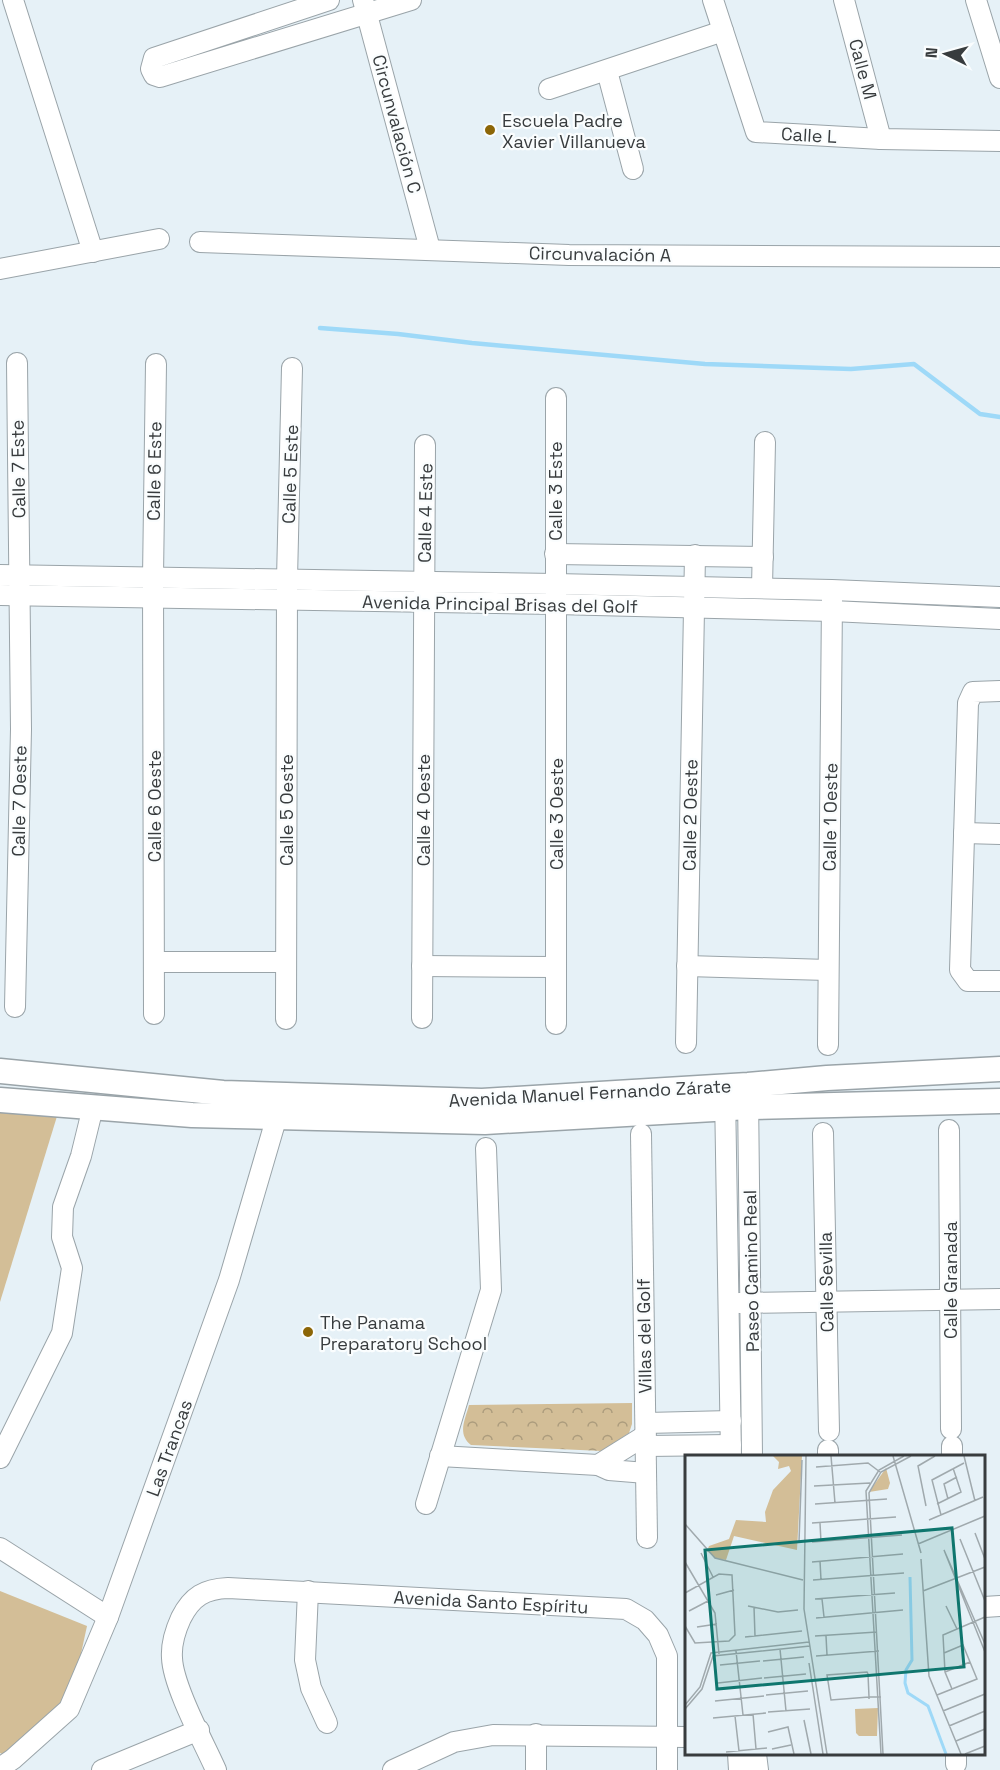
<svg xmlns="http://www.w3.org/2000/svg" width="1000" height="1770" viewBox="0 0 1000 1770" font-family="'Space Grotesk',sans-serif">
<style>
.green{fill:#d3be97}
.park{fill:url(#park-crowns)}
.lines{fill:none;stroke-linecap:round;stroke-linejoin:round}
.stream{stroke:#9ed9f8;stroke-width:4.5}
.minor-casing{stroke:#9aa4a9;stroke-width:22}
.major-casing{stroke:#9aa4a9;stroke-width:27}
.minor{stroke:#fff;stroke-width:20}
.major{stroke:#fff;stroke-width:24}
.poi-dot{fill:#8c6607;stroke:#fafdfe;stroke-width:2}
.labels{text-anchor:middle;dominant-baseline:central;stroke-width:4.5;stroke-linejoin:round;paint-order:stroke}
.street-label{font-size:18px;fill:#383c3e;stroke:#fafdfe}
.poi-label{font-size:18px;fill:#383c3e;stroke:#fafdfe;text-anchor:start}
.inset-river{fill:none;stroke:#9ed9f8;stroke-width:3}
.inset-road{fill:none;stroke:#a0a9ad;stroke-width:1.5}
.view{fill:#0f766e;fill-opacity:0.15;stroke:#0f766e;stroke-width:3}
.inset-edge{fill:none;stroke:#383c3e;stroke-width:3}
</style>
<defs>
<pattern id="park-crowns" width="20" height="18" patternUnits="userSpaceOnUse" patternTransform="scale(1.5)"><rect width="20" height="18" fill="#d3be97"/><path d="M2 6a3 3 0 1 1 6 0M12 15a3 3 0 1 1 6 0" fill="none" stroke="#ac9c7d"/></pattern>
</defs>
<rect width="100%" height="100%" fill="#e6f1f7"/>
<g class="green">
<polygon points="0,1106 58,1113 0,1302"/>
<polygon points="0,1591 87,1626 69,1709 13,1759 0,1753"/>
</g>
<path class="park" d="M632,1403V1424L629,1433L602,1451L471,1445C457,1434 465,1420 469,1405Z"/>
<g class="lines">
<polyline class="stream" points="320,328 398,334 472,343 705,364 851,369 914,364 980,414 1000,417"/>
<defs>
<g id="minor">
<polyline points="13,0 93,252"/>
<polyline points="329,0 154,58 151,69 154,75 160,77 411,0"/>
<polyline points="363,0 430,249"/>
<polyline points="713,0 756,132 881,139 1000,141"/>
<polyline points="844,0 881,139"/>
<polyline points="976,0 1000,78"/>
<polyline points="607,71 633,169"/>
<polyline points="549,89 723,31"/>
<polyline points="200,242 569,255 1000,257"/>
<polyline points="0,269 159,239"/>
<polyline points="556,398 556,1024"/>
<polyline points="555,554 763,557"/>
<polyline points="0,575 555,584 832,590 1000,597"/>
<polyline points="762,588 765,442"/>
<polyline points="0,595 556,604 832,611 1000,619"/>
<polyline points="1000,691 973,692 968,703 960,970 968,981 1000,981"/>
<polyline points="964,833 1000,834"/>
<polyline points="154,962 286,962"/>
<polyline points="422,966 556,967"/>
<polyline points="687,966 828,970"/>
<polyline points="15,1007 21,729 17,363"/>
<polyline points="154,1014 153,577 156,364"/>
<polyline points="422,1018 425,445"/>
<polyline points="286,1019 287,579 292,368"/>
<polyline points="686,1043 695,555"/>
<polyline points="828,1045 832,599"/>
<polyline points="725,1093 731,1456"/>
<polyline points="748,1093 752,1456"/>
<polyline points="949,1130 951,1429"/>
<polyline points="823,1133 829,1431"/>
<polyline points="641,1134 647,1538"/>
<polyline points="739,1303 1000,1299"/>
<polyline points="646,1423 731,1421"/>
<polyline points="646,1446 731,1445"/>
<polyline points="952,1446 952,1456"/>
<polyline points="828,1450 828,1456"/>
<polyline points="440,1456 598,1465 609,1470 646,1473"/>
<polyline points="0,1458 62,1333 72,1268 62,1237 63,1207 81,1156 93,1107"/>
<polyline points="598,1465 646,1435"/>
<polyline points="426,1504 491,1290 486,1148"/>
<polyline points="0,1548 108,1617"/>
<polyline points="308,1591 305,1660 311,1688 327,1723"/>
<polyline points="984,1607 1000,1606"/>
<polyline points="536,1734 536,1770"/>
<polyline points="738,1754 739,1770"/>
<polyline points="756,1754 758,1770"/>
<polyline points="956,1754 956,1764"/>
<polyline points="0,1768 13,1759 69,1709 108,1617 229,1280 277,1116 277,1103"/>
<polyline points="102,1770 199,1730"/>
<path d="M216,1770C204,1743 173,1686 172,1658C171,1644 175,1631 181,1618C192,1596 205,1589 228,1588L626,1609L645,1620L658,1635L667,1656V1770"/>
<polyline points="393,1770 454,1742 493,1735 686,1737"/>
</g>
<g id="major">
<polyline points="0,1071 223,1093 482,1101 748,1085 827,1078 1000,1069"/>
<polyline points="0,1100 192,1115 485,1122 749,1107 1000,1101"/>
</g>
</defs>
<use href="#minor" class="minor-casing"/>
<use href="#major" class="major-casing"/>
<use href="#minor" class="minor"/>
<use href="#major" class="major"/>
</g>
<g class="poi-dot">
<circle cx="490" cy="130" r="6"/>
<circle cx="308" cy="1332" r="6"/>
</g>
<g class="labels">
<g class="street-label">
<text transform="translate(863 69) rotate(75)">Calle M</text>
<text transform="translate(397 124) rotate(75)">Circunvalación C</text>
<text transform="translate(809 135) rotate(3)">Calle L</text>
<text transform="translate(600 254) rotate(1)">Circunvalación A</text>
<text transform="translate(18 469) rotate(-91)">Calle 7 Este</text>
<text transform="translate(154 471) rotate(-89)">Calle 6 Este</text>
<text transform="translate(290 474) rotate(-88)">Calle 5 Este</text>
<text transform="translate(555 491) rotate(-90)">Calle 3 Este</text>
<text transform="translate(425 513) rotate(-89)">Calle 4 Este</text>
<text transform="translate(500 604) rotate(1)">Avenida Principal Brisas del Golf</text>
<text transform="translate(19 801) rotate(-89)">Calle 7 Oeste</text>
<text transform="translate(154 806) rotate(-90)">Calle 6 Oeste</text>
<text transform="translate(286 810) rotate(-90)">Calle 5 Oeste</text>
<text transform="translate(423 810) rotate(-90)">Calle 4 Oeste</text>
<text transform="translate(556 814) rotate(-90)">Calle 3 Oeste</text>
<text transform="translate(690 815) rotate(-89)">Calle 2 Oeste</text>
<text transform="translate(830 817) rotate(-89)">Calle 1 Oeste</text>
<text transform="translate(590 1093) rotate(-3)">Avenida Manuel Fernando Zárate</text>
<text transform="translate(751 1271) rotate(-91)">Paseo Camino Real</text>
<text transform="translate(950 1280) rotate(-90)">Calle Granada</text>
<text transform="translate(826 1282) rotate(-91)">Calle Sevilla</text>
<text transform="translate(644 1336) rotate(-91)">Villas del Golf</text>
<text transform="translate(169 1448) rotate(-70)">Las Trancas</text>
<text transform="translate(491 1602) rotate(3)">Avenida Santo Espíritu</text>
</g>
<g class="poi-label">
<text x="502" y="120">Escuela Padre<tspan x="502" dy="21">Xavier Villanueva</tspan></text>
<text x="320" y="1322">The Panama<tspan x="320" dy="21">Preparatory School</tspan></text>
</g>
</g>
<g transform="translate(685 1455)">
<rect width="300" height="300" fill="#e6f1f7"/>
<path d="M88,1H117L112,95L49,81L41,105L30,103L22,96L24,91L44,84L51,65L81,67L80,57L88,35L106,16L104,11L93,14L94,7ZM193,253L192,281H174L171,278L170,254Z" fill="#d3be97"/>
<path d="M201,13L205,28L203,34L184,37Z" fill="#d3be97"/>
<path class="inset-river" d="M225,122L227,205L221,215L220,228L223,238L243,251L261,299"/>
<path class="inset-road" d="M121,1L119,154L142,299M146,1L150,48M208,1L236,98M279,1L290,46M131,12L183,8L195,17M129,31L185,28M263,44L259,29L272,22M130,49L202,44M252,49L276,37L268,13M241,51L233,11L250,1M256,60L247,25L279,8M244,65L298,42M127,68L211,62M135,68L136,87M0,69L30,103L118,125M290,78L300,104M275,84L300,146M114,87L117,5M127,87L217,80M233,89L300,61M259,95L300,197M259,95L300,189M16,98L28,122M236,104L244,221L276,299M135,106L136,125M0,107L30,158L34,199M127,107L218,99M128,125L219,118M238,136L300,112M0,138L34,119L47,120L50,180L44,186L10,188L0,171M31,140L49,135M130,144L210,138M137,144L139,162M63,151L93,157L113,155M261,151L272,174M69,152L70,181M4,156L23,146M131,163L218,155M12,172L32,169M130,181L192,177M141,181L142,200M60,182L117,176M95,194L101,256M51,196L58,260M131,201L194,196M78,206L119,202M124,208L138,299M35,210L75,206M260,217L285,207M79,223L121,219M33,228L77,223M267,234L260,217L258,180L300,162M81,240L123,236M252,240L292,224L278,190L259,198M184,244V242L183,219L182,217L142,220L146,245L184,242H196M30,246L79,241M0,250L15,232L26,198L124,187M0,254L17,234L28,201L125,191M258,256L300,239M83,257L125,254M68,259L71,294M50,261L54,296M28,263L81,258M119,265L126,299M264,271L300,256M83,277L103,272L109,299M271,286L300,274M87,294L106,290M41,297L82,293M196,299L181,36L194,15L219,1M198,299L184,38L196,17L226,1M280,299L300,291"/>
<path class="view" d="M267,73L279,212L32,234L20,95Z"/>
<rect width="300" height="300" class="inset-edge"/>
</g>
<g transform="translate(946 54) rotate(275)" stroke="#fafdfe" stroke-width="4.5" paint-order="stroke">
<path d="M0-4.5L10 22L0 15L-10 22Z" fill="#383c3e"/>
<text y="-9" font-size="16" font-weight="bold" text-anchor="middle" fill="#383c3e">N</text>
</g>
</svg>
